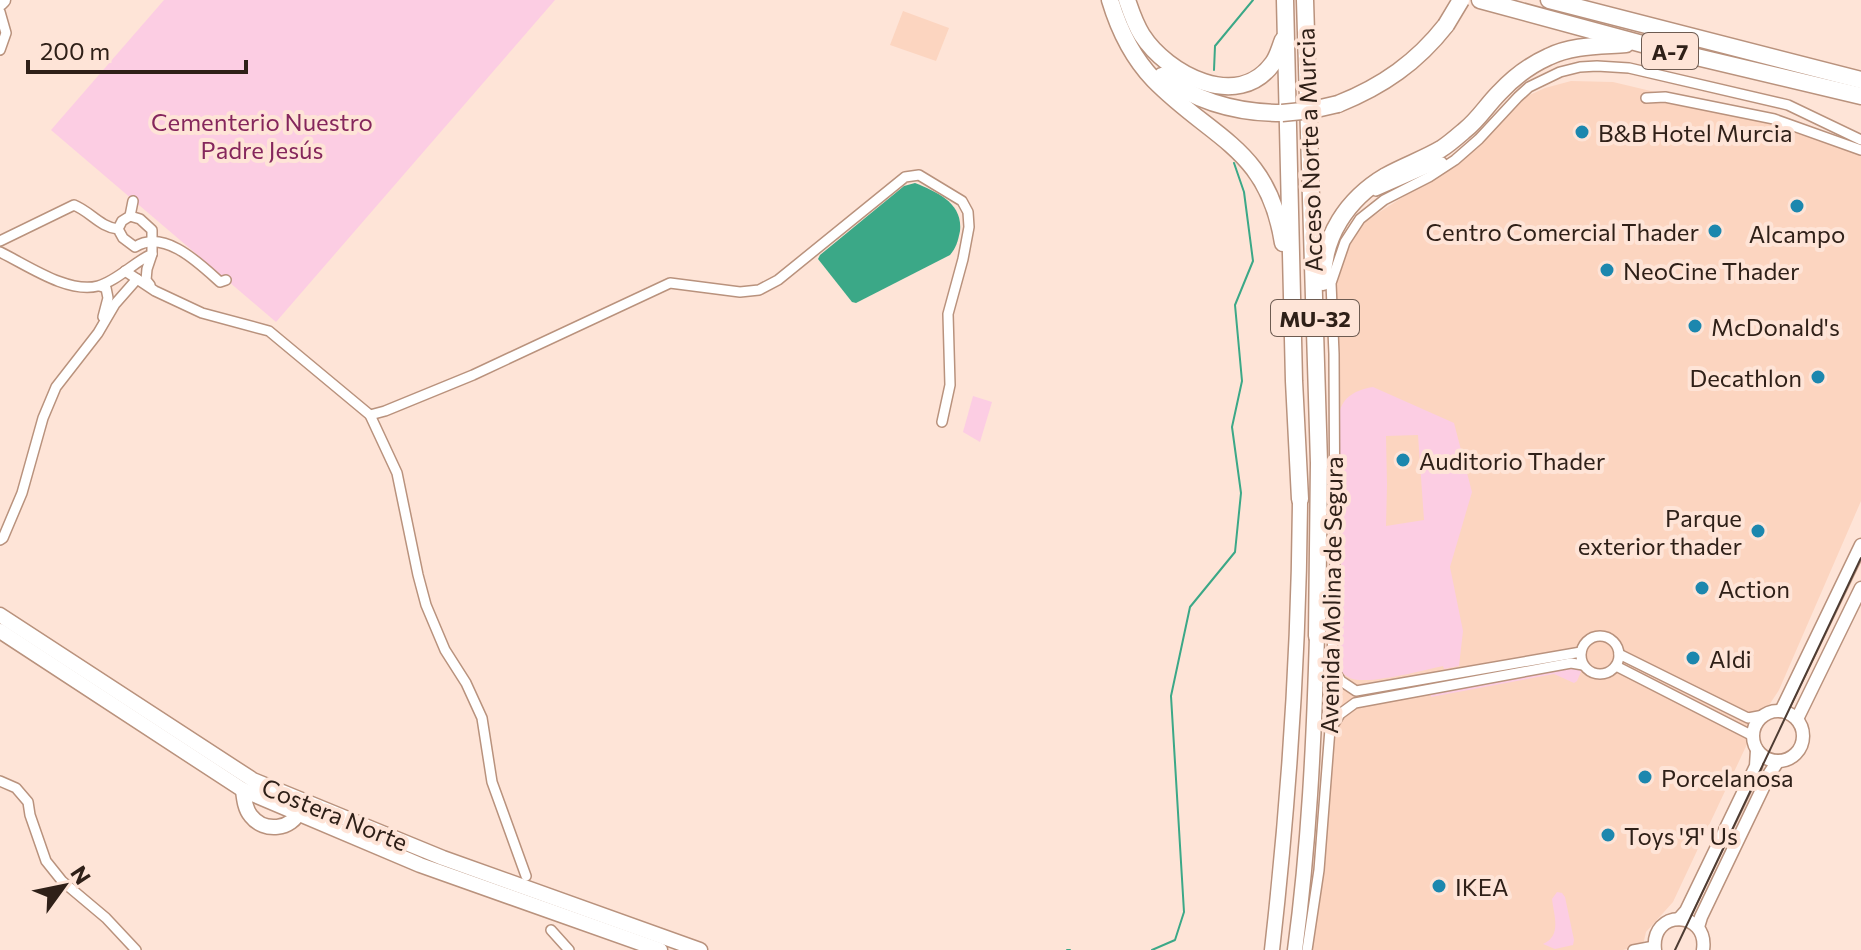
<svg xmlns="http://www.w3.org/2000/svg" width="1861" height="950" viewBox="0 0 1861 950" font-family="Commissioner,sans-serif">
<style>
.built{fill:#fcd5c0}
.green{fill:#fccde3;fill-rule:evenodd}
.water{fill:#3ba887}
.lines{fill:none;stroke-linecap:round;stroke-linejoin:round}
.stream{stroke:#3ba887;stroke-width:2}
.street-casing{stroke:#b9927d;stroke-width:12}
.secondary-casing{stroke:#b9927d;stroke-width:15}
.primary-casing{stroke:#b9927d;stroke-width:17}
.highway-casing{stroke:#b9927d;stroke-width:19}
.street{stroke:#fff;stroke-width:9}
.secondary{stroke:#fff;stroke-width:12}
.primary{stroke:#fff;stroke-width:14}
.highway{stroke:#fff;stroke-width:16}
.tram{stroke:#4d3c33;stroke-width:2}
.highway-bridge-casing{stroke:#b9927d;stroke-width:19;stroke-linecap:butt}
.highway-bridge{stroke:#fff;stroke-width:16}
.poi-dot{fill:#1c87ae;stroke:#fee4d7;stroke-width:3}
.labels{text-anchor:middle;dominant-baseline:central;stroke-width:8;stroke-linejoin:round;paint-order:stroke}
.shield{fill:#fee4d7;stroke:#6d5b51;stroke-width:2}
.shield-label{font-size:22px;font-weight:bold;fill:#2f2018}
.park-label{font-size:24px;fill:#85265c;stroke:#fee4d7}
.poi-label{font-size:24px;fill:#2f2018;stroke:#fee4d7;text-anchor:start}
.street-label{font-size:24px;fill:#2f2018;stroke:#fee4d7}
</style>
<rect width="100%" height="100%" fill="#fee4d7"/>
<g class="built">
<polygon points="903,11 949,28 936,61 890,45"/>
<polygon points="1571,81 1613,82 1735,111 1861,149 1861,501 1779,690 1756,725 1673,902 1646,932 1643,945 1623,950 1308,950 1330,699 1332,482 1328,285 1358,226 1477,149 1523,98 1545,88"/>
</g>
<g class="green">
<polygon points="164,0 555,0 276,322 51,130"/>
<path d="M1373,387L1454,423L1472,492L1450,567L1463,631L1459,666L1444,669L1443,666C1423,670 1364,687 1348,677C1342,674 1339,668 1337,661L1339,414C1343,396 1356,390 1373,387ZM1418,435L1424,520L1386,526L1387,485L1386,436Z"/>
<polygon points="973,396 992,402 980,442 963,432"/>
<polygon points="1574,665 1583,667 1577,681 1574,683 1554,674 1431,697 1430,692"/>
<path d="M1557,892L1562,893L1565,897L1574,940L1573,945L1555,949L1543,944C1562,936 1554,916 1552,899Z"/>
</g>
<path class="water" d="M915,183C937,192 963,203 960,231C958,241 956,248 950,255L856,303L852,302L818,259L820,255L904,186Z"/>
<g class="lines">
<g class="stream">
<polyline points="1214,70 1215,46 1253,0"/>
<polyline points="1067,950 1070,950"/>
<polyline points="1152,950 1175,940 1184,912 1171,696 1190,607 1235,552 1241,493 1232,427 1242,381 1235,305 1253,261 1244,192 1234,163"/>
</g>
<defs>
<g id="street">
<polyline points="0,12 6,33 0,50"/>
<polyline points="1646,98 1665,97 1774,119 1861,150"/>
<polyline points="1376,191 1442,162"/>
<polyline points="118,229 122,221 130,216 133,201"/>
<path d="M0,241L74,205C91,212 100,227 118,229L123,238L135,247C164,228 200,264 220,282L226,280"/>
<path d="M0,252C27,265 68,294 98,286C117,281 134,262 152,254V230L140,219L130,216"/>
<polyline points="125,271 155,291 202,313 269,331 370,415 397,473 418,575 426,605 445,650 466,683 482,718 492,782 526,876"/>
<polyline points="150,285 146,280 147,269 152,254"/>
<polyline points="100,286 106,288 108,298 103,317"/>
<polyline points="370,415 385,411 473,375 670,283 740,292 759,290 778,280 905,177 919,175 962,201 968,212 969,227 963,259 948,314 950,385 942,422"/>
<polyline points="0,540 3,538 22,493 43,418 56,387 98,333 115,304 137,279"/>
<circle cx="1600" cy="655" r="19"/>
<polyline points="1619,654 1748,718 1764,715"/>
<polyline points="1616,666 1749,734 1753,733"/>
<polyline points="1332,667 1341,681 1356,691 1581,652"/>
<polyline points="1332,727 1340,714 1355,703 1571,663 1583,665"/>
<polyline points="0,781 16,788 28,802 30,815 46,861 62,881 106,918 136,950"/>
<polyline points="551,930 569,950"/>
<polyline points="1307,950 1319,870 1330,729 1335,559 1334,354 1331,283 1345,242 1360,219 1384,200 1429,177 1455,160 1479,139 1518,97 1529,87 1560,72 1580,67 1597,66 1629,68 1788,105 1861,140"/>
<polyline points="1633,950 1654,946"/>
</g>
<g id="secondary">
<circle cx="1778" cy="736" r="25"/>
<polyline points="1781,711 1861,545"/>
<polyline points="1797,719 1861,588"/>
<polyline points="1679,919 1686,911 1756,766 1757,750"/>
<polyline points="1698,927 1701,917 1770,773 1778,761"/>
<path d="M1655,950C1650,908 1709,910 1703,950"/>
</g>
<g id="primary">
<polyline points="0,3 3,0"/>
<polyline points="0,615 253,780 443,858 700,950"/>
<polyline points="0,631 243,790 420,865 660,950"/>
<path d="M243,790C244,799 245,809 251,816C264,833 292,830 300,810"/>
<path d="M1272,950C1289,800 1299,650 1300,499"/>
<path d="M1295,950C1309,846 1314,741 1317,636"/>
</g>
<g id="highway">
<path d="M1110,0C1119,30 1132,57 1154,80C1213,140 1268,148 1283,243"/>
<path d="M1127,0C1131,12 1135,24 1142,35C1167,74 1238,112 1273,63C1278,56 1280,47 1283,40"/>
<polyline points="1285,0 1294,381 1300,499"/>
<polyline points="1305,0 1319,463 1317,636"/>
<polyline points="1480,0 1646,45 1861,96"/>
<polyline points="1549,0 1861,80"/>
<path d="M1162,76C1197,102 1239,113 1282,113"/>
<path d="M1338,104C1383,86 1417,62 1446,25"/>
<path d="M1323,282C1322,237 1347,199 1386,176C1404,166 1424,159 1441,149C1449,144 1458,136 1465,130C1478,120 1487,105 1499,93C1513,78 1528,66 1548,57C1572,45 1600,46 1626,44"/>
</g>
</defs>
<use href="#street" class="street-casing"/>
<use href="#secondary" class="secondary-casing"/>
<use href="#primary" class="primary-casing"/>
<use href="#highway" class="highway-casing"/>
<use href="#street" class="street"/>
<use href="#secondary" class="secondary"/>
<use href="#primary" class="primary"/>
<use href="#highway" class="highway"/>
<polyline class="tram" points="1675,950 1861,558"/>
<defs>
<g id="highway-bridge">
<polyline points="1446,25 1461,0"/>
<polyline points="1282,113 1312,110 1338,104"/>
</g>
</defs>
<use href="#highway-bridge" class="highway-bridge-casing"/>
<use href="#highway-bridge" class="highway-bridge"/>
</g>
<g class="poi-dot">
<circle cx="1582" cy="132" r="8"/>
<circle cx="1797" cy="206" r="8"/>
<circle cx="1715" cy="231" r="8"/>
<circle cx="1607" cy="270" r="8"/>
<circle cx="1695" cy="326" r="8"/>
<circle cx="1818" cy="377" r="8"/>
<circle cx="1403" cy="460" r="8"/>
<circle cx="1758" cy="531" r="8"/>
<circle cx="1702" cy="588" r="8"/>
<circle cx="1693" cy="658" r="8"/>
<circle cx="1645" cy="777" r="8"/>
<circle cx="1608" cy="835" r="8"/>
<circle cx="1439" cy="886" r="8"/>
</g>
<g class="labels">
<g class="shield">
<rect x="1642" y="33" width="56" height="36" rx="6"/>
<rect x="1271" y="300" width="88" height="36" rx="6"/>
</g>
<g class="shield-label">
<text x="1670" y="51">A-7</text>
<text x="1315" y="318">MU-32</text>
</g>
<g class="park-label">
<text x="262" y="121">Cementerio Nuestro<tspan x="262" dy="28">Padre Jesús</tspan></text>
</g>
<g class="poi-label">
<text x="1598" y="132">B&amp;B Hotel Murcia</text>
<text x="1699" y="231" text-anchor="end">Centro Comercial Thader</text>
<text x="1797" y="233" text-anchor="middle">Alcampo</text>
<text x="1623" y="270">NeoCine Thader</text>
<text x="1711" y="326">McDonald's</text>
<text x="1802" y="377" text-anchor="end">Decathlon</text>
<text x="1419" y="460">Auditorio Thader</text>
<text x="1742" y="517" text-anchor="end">Parque<tspan x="1742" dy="28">exterior thader</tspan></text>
<text x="1718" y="588">Action</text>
<text x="1709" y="658">Aldi</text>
<text x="1661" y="777">Porcelanosa</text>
<text x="1624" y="835">Toys 'Я' Us</text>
<text x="1455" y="886">IKEA</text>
</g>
<g class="street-label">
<text transform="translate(1309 150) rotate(-92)">Acceso Norte a Murcia</text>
<text transform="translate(1331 595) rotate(-89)">Avenida Molina de Segura</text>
<text transform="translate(335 814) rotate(22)">Costera Norte</text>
</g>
</g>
<g transform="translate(64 886) rotate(57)" stroke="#fee4d7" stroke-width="6" paint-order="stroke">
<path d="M0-6L14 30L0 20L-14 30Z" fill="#2f2018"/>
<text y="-12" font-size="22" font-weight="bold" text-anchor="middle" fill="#2f2018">N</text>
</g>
<path d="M28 60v12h218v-12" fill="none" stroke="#2f2018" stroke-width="4"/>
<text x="40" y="60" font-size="24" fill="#2f2018" stroke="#fee4d7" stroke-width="6" paint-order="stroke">200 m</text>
</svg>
